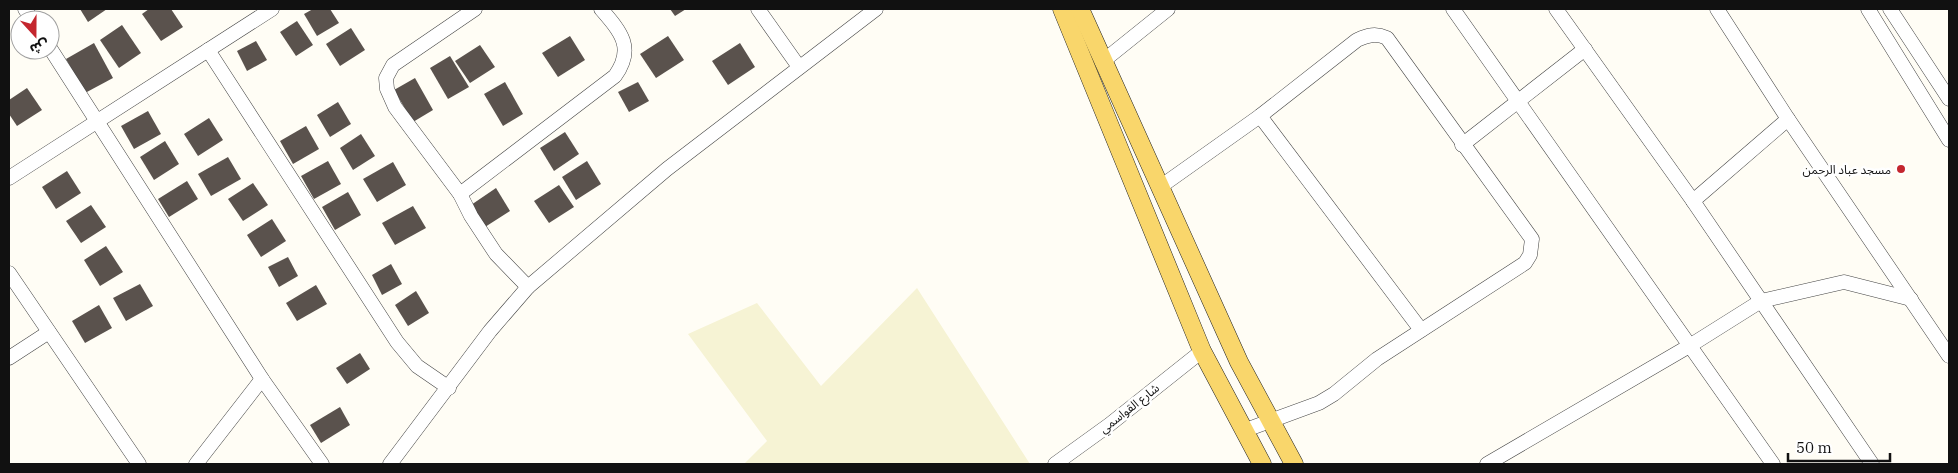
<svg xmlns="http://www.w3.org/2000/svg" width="1958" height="473" viewBox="0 0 1958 473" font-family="'IBM Plex Serif','Noto Sans Arabic',serif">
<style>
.farmland{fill:#f6f3d4}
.building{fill:#5a524d}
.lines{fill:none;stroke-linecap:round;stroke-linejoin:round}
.minor-casing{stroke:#444;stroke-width:15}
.major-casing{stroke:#222;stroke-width:19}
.minor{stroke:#fff;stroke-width:14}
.major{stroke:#f9d66b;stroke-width:18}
.poi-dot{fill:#c4262e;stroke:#fff;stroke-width:2}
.labels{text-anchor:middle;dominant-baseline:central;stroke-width:5;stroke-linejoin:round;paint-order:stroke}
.poi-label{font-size:12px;fill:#111;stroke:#fff;text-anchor:end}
.street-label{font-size:12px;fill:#111;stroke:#fff}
</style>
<rect width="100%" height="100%" fill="#fffdf5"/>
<polygon class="farmland" points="917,288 1030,464 744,464 767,441 688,334 757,303 821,386"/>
<g class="building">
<polygon points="80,9 107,9 88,22"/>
<polygon points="149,9 171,9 183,27 161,41 142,14"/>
<polygon points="313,9 330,9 339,23 317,36 304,14"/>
<polygon points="670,9 686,9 675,16"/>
<polygon points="297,21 313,45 296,56 280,32"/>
<polygon points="122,25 141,53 119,68 100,40"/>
<polygon points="351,28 365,50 340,66 326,44"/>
<polygon points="570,36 585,60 558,77 542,53"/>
<polygon points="668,36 684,60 656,78 640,54"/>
<polygon points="256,41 267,60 247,71 237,51"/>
<polygon points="94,43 113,78 85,93 66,59"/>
<polygon points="740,43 755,67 728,85 712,61"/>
<polygon points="480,45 495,67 470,83 455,61"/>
<polygon points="450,56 469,87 448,99 430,68"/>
<polygon points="415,78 433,110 413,122 394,90"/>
<polygon points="505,82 523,114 503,126 484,94"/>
<polygon points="638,82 649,101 629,112 618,92"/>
<polygon points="27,88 42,110 17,126 9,114 9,100"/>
<polygon points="338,102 351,124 330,137 317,115"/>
<polygon points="148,111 161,134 134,149 121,126"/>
<polygon points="209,118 223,140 198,156 184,134"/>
<polygon points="306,126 319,149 293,164 280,141"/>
<polygon points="565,132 579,154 554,171 540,148"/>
<polygon points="361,134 375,156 353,170 340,148"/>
<polygon points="165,141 179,164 154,180 140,157"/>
<polygon points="228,157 241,179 211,196 198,174"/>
<polygon points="328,161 341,184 314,199 301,176"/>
<polygon points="587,161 601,184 576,200 562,177"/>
<polygon points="393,162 406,185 377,202 363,179"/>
<polygon points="67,171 81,193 56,209 42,187"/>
<polygon points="187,181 198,199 169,217 158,199"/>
<polygon points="253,183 268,205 243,221 228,199"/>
<polygon points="559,185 574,207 549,223 534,201"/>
<polygon points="496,188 510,211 485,227 471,205"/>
<polygon points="348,192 361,215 335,230 322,207"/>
<polygon points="91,205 106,227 81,243 66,221"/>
<polygon points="413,206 426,228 395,245 382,223"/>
<polygon points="272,219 286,241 261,257 247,235"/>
<polygon points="106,246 123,272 100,286 84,260"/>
<polygon points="288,257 298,276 279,287 268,267"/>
<polygon points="391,264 402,284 382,295 372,275"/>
<polygon points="140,284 153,306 126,321 113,298"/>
<polygon points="316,285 327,304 297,321 286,303"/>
<polygon points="416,291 429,313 408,326 395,305"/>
<polygon points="99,305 112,328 85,343 72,321"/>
<polygon points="360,353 370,369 347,384 336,368"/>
<polygon points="340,407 350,425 321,443 310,425"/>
</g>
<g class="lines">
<defs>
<g id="minor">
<polyline points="25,9 32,20"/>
<polyline points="475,9 393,65 386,78 387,89 395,107 460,194 471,216 496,254 528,287"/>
<polyline points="758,9 799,67"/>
<polyline points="1453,9 1773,464"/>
<polyline points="1556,9 1693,201 1872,464"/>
<polyline points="1717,9 1788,119 1949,356"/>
<polyline points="1868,9 1949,140"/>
<polyline points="1890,9 1949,99"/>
<polyline points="50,48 262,379 322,464"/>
<polyline points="208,50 397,342 417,366 449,388"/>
<polyline points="1102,62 1168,9"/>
<polyline points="1260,116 1421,330"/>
<polyline points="1462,145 1585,49"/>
<polyline points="9,178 272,9"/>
<path d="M1160,187L1260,116L1357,40C1368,35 1376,33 1387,38L1532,239L1530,255L1525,263L1377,359L1334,394L1319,403L1243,431"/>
<path d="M460,194L615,76C635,48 621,32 601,9"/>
<polyline points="1693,201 1788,119"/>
<polyline points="9,273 139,464"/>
<polyline points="9,358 49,332"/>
<polyline points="196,464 262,379"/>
<polyline points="390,464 490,331 528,287 667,169 876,9"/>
<polyline points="1055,464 1109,425 1202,351"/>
<polyline points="1487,464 1691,345 1761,301 1844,282 1911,299"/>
</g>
<g id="major">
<polyline points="1062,9 1202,351 1262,464"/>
<polyline points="1080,9 1239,362 1294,464"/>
</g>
</defs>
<use href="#minor" class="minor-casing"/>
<use href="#major" class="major-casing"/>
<use href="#minor" class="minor"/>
<use href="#major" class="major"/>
</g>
<circle class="poi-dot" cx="1901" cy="169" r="5"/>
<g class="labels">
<g class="poi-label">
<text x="1891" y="169">مسجد عباد الرحمن</text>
</g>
<g class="street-label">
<text transform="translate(1129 408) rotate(-38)">شارع القواسمي</text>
</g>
</g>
<rect width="1958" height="473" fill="none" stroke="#111111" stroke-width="20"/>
<g transform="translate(35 35) rotate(159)"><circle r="24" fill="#ffffff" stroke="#a0a0a0"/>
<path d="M0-4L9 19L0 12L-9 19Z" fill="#c4262e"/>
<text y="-8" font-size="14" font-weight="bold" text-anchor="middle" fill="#111111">ش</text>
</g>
<path d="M1788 453v8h102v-8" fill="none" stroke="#111111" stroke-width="2.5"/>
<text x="1796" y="453" font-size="15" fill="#111111" stroke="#ffffff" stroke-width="4" paint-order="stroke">50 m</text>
</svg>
